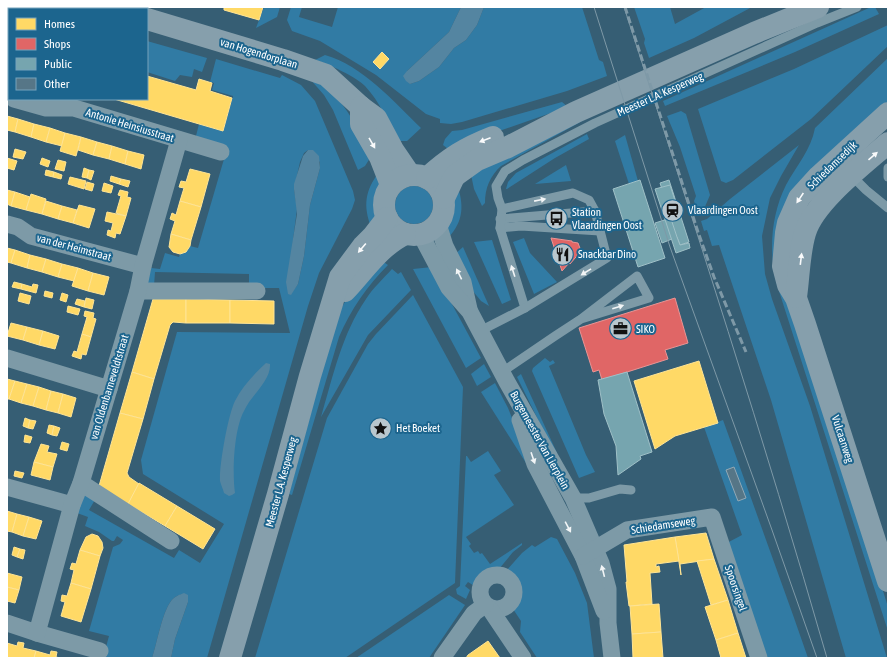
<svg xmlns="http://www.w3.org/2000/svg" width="895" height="665" viewBox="0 0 895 665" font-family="'Asap Condensed',sans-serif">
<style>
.green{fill:#317ba4;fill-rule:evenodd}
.water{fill:#5485a1}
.homes{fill:#ffd966;stroke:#ffe494}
.shops{fill:#e06666;stroke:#e99494}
.public{fill:#76a5af;stroke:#9fc0c7}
.building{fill:#567687;stroke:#92a9b6}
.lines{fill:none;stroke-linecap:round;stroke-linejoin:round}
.lane{stroke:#7d9aa7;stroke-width:9}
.street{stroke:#7d9aa7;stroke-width:17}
.secondary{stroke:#869fac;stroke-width:22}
.tram{stroke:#7e99a7;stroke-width:1}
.rail{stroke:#7e99a7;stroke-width:3;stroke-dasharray:7 3;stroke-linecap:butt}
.oneway{fill:#f9fafb}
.oneway2{fill:#f2f5f6}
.labels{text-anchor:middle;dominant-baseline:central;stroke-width:4;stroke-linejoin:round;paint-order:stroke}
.street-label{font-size:11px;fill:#fff;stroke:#1c658e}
.poi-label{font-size:11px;fill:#fff;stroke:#1c658e;text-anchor:start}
</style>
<rect width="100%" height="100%" fill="#365e74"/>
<g class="green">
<polygon points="264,7 280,7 277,17 256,28"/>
<polygon points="291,7 302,7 299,17 332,27 338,7 461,7 449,32 407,71 410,84 419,81 439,67 454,48 466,40 477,25 484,7 582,7 599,60 603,62 607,76 567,91 462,122 451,124 440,123 440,119 426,114 376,75 320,41 292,31 287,20"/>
<polygon points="634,7 670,7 675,24 706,7 752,7 694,38 649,58 644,43 645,39"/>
<polygon points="871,7 875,7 879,14 795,52 665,106 663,101"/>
<polygon points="888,25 888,46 811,119 733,180 726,183 721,181 698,109 794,69"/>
<polygon points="147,41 207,58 202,72 194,69 192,77 180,75 175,81 147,72"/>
<path d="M325,55C362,65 394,102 421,128L407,141H396C388,121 380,102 365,86C358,78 327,63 315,60Z"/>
<path d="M888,58V107L785,221L854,497L888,607V631L778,288C776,280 773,272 773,263C770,237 774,209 786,185C796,166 811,150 815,128Z"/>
<path d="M216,59L280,78L282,75L301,85L315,101L353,191L355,200L352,209L319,273L308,306L207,658H171L175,639L188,602L184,594C179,595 175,596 171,601C162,613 157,643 152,658H103L109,636L89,631L113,547L120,544L123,540L117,536L114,541H112L99,532L85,526L88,517L77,513L86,492L96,498L89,510L174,558L179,550L200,563L224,524L143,474L141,460L177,332L290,333L279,288H249V274L155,272L154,286L147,283L151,268L160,269L165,253L179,257L180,254L190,246L198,248L224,159L195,140L199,124L223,131L233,96L212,90L214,83L210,82ZM308,150L320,162V168L310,205L304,256L298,284L290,295L293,240L297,209L294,189L300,162L304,153Z"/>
<path d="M310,79C341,90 357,128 372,155L365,166L358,170L333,110L324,95Z"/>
<polygon points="562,102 568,107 502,130 479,136 448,149 443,145 445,139 452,131 462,130"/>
<polygon points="681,111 686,114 710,195 704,209 698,212 694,201 696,196 680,147 667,116"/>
<path d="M584,120L501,166C490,176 485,188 485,203L482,206L474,189L470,170Z"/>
<polygon points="587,134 589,139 555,158 507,189 506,189 508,182 516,173"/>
<polygon points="625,135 638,181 629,184 615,141"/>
<polygon points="799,145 781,176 770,198 762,236 765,274 772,299 810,406 887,658 846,658 771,400 719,245 712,246 707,230 704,231 701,221 707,219 730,199"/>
<polygon points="566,165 571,181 535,184"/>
<path d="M379,172L381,189L377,204L378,214L371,227C363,205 365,191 379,172Z"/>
<path d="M457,184C464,205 464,221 448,238L446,227V222L450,213L451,196Z"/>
<circle cx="414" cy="205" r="19"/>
<polygon points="524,238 530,253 557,282 534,294 513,242"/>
<polygon points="492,240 511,300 502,304 474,242"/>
<polygon points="463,247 489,306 481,301 472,290 455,254"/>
<path d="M382,261L388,265C367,286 351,309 339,337L292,495L289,494L335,323L340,310L348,297Z"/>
<polygon points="432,267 481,358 466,368 413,269"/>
<path d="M392,269L398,274L401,272L411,290L368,335L321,417C333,376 342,334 366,299C373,288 383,279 392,269Z"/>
<polygon points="413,295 463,387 455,583 345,658 255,658 327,418 368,344 376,334"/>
<polygon points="545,358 550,362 553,360 555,363 549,366 586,455 595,472 579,478 532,371 533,368"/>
<polygon points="484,364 491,377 477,386 471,374"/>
<polygon points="521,374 557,453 555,454 517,377"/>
<polygon points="495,383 508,408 532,468 526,463 481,392"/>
<polygon points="723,420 793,615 808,658 764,658 725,544 742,535 704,427"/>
<polygon points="488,451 501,471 494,475 514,505 466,537 471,544 469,546 474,553 478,551 480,554 482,553 490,564 522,543 522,545 513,552 499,569 484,575 478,582 476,587 468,582 465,586 470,590 466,599 457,594 456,589 460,586 466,456 467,456 471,462"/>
<path d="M551,537L557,539L575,573L587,603L594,658H537L520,632L521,621L513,609C523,592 523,583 506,571L522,553L532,545L535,547Z"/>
<polygon points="449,595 465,605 429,658 356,658"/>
</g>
<g class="water">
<polygon points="461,7 484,7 477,25 466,40 454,48 439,67 419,81 410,84 406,81 403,76 407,71 449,32"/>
<polygon points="308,150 313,150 319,156 320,168 310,205 304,256 298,284 291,295 288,294 286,282 297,214 294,189 294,184 303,156"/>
<path d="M266,363L270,364C271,381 251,395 244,411C234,429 232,472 235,493L232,495L229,496L224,493C223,489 221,485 220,481C219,466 228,415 235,401C242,387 254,374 266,363Z"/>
<path d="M184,593L188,595V602L175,639L171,658H152C157,643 162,613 171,601C175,596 179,595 184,593Z"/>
</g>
<g class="homes">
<polygon points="224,7 263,7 259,20 224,10"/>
<polygon points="382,52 389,59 380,69 373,62"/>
<polygon points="147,76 196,90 199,79 212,83 210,91 232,98 223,131 114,99 147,99"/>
<polygon points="7,116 18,119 15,132 7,130"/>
<polygon points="18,119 34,124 31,137 15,132"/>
<polygon points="34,124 50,128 46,142 31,137"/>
<polygon points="50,128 65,133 62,146 46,142"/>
<polygon points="65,133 81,137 76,156 60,151"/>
<polygon points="81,137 97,142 93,155 78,150"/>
<polygon points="97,142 112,146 109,159 93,155"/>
<polygon points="112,146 128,151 125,164 109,159"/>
<polygon points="15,149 26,152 23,159 13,157"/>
<polygon points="128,151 144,155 141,169 125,164"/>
<polygon points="7,158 17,161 14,170 7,168"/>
<polygon points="42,158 50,161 48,167 40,164"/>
<polygon points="58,160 66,162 64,171 55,169"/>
<polygon points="84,168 89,170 87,178 82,177"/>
<polygon points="190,169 210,174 201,207 180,201 184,188 179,187 181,181 186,182"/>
<polygon points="46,170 54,172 53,177 45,175"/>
<polygon points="89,170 94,171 91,180 87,178"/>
<polygon points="54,172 62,175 61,179 53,177"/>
<polygon points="111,176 121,179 119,184 110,181"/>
<polygon points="70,177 86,181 84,189 68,184"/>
<polygon points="121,179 130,181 128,187 119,184"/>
<polygon points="87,182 94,184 92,191 85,189"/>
<polygon points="104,183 113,186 111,193 102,191"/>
<polygon points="7,190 15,192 11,206 7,204"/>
<polygon points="120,190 128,192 127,197 131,198 126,216 116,213 121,196 118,195"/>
<polygon points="15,192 30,197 26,210 11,206"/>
<polygon points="31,194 46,199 42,214 26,210"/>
<polygon points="46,201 62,206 58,219 42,214"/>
<polygon points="180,201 201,207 191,240 171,234 175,221 170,219 172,213 176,215"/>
<polygon points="79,205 95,209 89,228 73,223"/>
<polygon points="62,206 77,210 73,223 58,219"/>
<polygon points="107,212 126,216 120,234 116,233 115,238 107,235 108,230 111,231 113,223 105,221"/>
<polygon points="171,234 191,240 190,246 186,252 180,254 173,252 169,247"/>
<polygon points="7,248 15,250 11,263 7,262"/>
<polygon points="15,250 30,255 27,268 11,263"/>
<polygon points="30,255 46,259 42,272 27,268"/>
<polygon points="46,259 62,264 58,277 42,272"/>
<polygon points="62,264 78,268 74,281 58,277"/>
<polygon points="78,268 93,273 88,291 72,286"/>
<polygon points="93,273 109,277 104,295 88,291"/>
<polygon points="14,282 22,284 21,289 12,287"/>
<polygon points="22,284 32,287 33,284 38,285 36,293 21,289"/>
<polygon points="45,291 53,293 52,298 44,296"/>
<polygon points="20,293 31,296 29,304 18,301"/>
<polygon points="62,293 68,295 66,302 60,300"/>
<polygon points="86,298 94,300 92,309 84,307"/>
<polygon points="77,299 85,301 84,307 75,304"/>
<polygon points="153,299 186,299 186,323 173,322 170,325 154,379 132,372"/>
<polygon points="186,299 230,300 230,323 186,323"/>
<polygon points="230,300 274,301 274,324 230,323"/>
<polygon points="68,306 80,309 78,315 67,312"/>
<polygon points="85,311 94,313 93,318 96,319 91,337 82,334 87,317 84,316"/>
<polygon points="11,323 27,327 23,340 7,336"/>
<polygon points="27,327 43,331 39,345 23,340"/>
<polygon points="43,331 59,336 55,349 39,345"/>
<polygon points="82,334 91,337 86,355 82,354 81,359 72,356 74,351 77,352"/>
<polygon points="699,361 718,423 675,436 655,449 634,381"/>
<polygon points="132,372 154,379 143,419 120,413"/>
<polygon points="7,379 15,381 9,399 7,399"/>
<polygon points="15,381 27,384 21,403 9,399"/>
<polygon points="27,384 39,387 33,406 21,403"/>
<polygon points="39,387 51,391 46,410 33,406"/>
<polygon points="51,391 63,394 58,413 46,410"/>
<polygon points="63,394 76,398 71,417 58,413"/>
<polygon points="120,413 143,419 127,473 129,477 139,484 128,504 99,486"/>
<polygon points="25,418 30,420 28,428 23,426"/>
<polygon points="30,420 36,421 33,429 28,428"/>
<polygon points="49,425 54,426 52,435 47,433"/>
<polygon points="54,426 60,428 57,436 52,435"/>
<polygon points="25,435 32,437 30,443 24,442"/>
<polygon points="62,442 69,444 67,451 60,449"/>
<polygon points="41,444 49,446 47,452 57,454 53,467 34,462"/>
<polygon points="34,462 53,467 50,480 31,475"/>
<polygon points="15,471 24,473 22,478 14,476"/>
<polygon points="139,483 177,506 165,526 128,504"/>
<polygon points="177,506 215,529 203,549 165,526"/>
<polygon points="7,511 17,514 12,532 7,531"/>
<polygon points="17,514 29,517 23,536 12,532"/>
<polygon points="29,517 42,521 36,539 23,536"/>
<polygon points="706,533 714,559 680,564 681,575 675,537"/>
<polygon points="92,534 98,536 102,542 103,548 100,556 80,550 86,537"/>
<polygon points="675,537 679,561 656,564 656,567 659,566 660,572 650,573 652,604 629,606 626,582 627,582 624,545"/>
<polygon points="14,547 20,549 17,557 12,555"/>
<polygon points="20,549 25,550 23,559 17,557"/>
<polygon points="80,550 100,556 91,589 71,583 74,570 70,569 72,563 76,564"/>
<polygon points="714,559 728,600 711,605 697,561"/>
<polygon points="7,573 22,577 19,590 7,587"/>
<polygon points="71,583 91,589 81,622 61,616 65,602 61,601 62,595 67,596"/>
<polygon points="7,587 19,590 15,603 7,601"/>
<polygon points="728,600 738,633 716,640 705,607"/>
<polygon points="659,604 661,632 632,634 630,606"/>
<polygon points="661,632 663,658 633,658 632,634"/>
<polygon points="738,633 746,658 721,658 716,640"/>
<polygon points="488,641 500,658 466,658 468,655"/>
<polygon points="18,642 24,643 23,648 36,651 34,658 7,658 7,643 17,646"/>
<polygon points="36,651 50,655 51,651 57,652 56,657 60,658 34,658"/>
</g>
<g class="shops">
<polygon points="551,238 572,241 572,242 578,243 581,251 570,264 569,263 562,271"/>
<polygon points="675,298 688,343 665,350 668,359 602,380 599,370 593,372 579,328"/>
</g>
<g class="public">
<polygon points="640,180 665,258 638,267 613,189"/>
<polygon points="669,180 689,242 680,245 677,237 662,243 655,223 671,218 660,183"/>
<polygon points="670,185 679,213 670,216 677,237 680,245 689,243 690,248 676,253 655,189"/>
<polygon points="627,372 652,452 640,456 641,459 618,475 616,446 604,414 598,380"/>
</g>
<polygon class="building" points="734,467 746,498 738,501 726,470"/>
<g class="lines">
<g class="lane">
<polyline points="7,63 9,64"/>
<polyline points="888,168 888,177"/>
<polyline points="851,175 866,190 888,208"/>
<polyline points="500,219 595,211"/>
<polyline points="500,228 521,226 600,231"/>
<polyline points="525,308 500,228 502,209 498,198 496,186 505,171 523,160 595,123 817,23 857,7"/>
<polyline points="480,331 525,308 607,258 595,211 589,200 573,193 502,209"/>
<polyline points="502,372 555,336 581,319 637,276 649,298 581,319"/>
<polyline points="573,498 589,498 620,489 631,490"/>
</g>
<g class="street">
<polyline points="14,99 46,108 74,108 221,152"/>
<polyline points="7,224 18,227 31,236 143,266"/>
<polyline points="438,224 445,246 463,282 469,309"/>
<polyline points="421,235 449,288 470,312 507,382 573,498 601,563 608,589 608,623 612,658"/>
<polyline points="138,291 257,291"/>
<polyline points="7,358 109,389"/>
<polyline points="520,420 535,464 583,556 604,611"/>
<polyline points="81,483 171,541"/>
<polyline points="7,487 72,505"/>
<polyline points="583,556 627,530 712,517 759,658"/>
<circle cx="497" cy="592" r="17"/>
<polyline points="490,609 523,658"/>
<polyline points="7,623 37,633 100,651"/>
<polyline points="37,633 72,505 81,483 138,291 143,266 179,140"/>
<polyline points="442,658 474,613 485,605"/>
</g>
<g class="secondary">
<polyline points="96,7 105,9"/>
<polyline points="147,19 283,60 326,75 361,107 376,118 393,150 410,175"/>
<polyline points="361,107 361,124 380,157 391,185"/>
<polyline points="888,113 819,176 799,198 788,223 786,233 783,266 788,285 796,298 805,324 888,581"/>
<circle cx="414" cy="205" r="30"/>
<path d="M427,178C449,158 465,148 493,137"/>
<polyline points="444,198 453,179 456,175 477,160 508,147 576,112 754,33 818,7"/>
<path d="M345,291C364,271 380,246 405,234"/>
<path d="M796,297C799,276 799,253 805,233C814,202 864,164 888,143"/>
<polyline points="230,658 278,494 310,376 340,277 363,246 373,236 387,218"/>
</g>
<g class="tram">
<polyline points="594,7 670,247 772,530 817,658"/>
<path d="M624,7C694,223 764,439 827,658"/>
</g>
<polyline class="rail" points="625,7 698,232 714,277 746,352"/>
</g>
<defs><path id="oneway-solid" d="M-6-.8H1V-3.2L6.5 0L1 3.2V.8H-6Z"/></defs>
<g class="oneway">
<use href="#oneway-solid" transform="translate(485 140) rotate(159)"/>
<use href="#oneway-solid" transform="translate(372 143) rotate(60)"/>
<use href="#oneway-solid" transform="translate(873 156) rotate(-41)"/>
<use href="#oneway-solid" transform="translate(800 198) rotate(124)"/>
<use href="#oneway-solid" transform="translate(362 248) rotate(130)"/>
<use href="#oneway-solid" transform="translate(801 259) rotate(-83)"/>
</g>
<g class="oneway2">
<use href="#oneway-solid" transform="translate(540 200) rotate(-11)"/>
<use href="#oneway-solid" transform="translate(513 271) rotate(-108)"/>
<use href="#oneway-solid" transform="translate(586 272) rotate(148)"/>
<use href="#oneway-solid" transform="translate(459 274) rotate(-116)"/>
<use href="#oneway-solid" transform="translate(618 307) rotate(-18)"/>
<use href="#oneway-solid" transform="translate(533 458) rotate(71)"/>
<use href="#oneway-solid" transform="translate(568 527) rotate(62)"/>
<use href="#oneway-solid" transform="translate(603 571) rotate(-104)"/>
</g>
<defs>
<symbol id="station-disc" viewBox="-11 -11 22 22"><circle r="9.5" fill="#b9c7ce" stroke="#1c658e"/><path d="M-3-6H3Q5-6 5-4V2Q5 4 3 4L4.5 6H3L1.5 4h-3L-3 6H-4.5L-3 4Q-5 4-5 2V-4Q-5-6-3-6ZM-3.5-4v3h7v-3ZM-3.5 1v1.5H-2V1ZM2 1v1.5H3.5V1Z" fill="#111"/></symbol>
<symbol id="bus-disc" viewBox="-11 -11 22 22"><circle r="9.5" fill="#b9c7ce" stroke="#1c658e"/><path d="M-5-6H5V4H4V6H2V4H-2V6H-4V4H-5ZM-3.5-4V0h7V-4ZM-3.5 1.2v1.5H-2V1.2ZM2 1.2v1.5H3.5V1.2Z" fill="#111"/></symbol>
<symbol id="restaurant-disc" viewBox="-11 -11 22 22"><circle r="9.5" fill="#b9c7ce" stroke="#1c658e"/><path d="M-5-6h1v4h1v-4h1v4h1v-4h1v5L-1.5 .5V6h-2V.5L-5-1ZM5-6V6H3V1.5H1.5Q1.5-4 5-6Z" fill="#111"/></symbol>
<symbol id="office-disc" viewBox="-11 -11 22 22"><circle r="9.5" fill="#b9c7ce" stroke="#1c658e"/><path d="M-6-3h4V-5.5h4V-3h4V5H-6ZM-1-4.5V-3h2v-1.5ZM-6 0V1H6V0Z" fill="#111"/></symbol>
<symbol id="sight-disc" viewBox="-11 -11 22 22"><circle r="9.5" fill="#b9c7ce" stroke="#1c658e"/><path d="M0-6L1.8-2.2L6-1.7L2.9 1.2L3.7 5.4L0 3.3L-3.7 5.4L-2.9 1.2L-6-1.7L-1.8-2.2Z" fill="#111"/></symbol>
</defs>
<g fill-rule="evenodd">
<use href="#station-disc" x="660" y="198" width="25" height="25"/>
<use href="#bus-disc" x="544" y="206" width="25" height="25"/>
<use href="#restaurant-disc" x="550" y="242" width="25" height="25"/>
<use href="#office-disc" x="608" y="316" width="25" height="25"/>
<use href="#sight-disc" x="368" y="416" width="25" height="25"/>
</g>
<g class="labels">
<g class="street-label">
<text transform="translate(259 53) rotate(17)">van Hogendorplaan</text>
<text transform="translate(660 94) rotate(-24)">Meester L.A. Kesperweg</text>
<text transform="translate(130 125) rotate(17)">Antonie Heinsiusstraat</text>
<text transform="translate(832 165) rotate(-44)">Schiedamsedijk</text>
<text transform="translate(74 247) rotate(15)">van der Heimstraat</text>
<text transform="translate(109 387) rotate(-73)">van Oldenbarneveldtstraat</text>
<text transform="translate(843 439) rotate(72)">Vulcaanweg</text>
<text transform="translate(540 440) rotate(61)">Burgemeester Van Lierplein</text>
<text transform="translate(281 482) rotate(-75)">Meester L.A. Kesperweg</text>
<text transform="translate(663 525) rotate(-9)">Schiedamseweg</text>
<text transform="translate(736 588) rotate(71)">Spoorsingel</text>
</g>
<g class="poi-label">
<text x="688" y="210">Vlaardingen Oost</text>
<text x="572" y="212">Station<tspan x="572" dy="13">Vlaardingen Oost</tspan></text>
<text x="578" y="254">Snackbar Dino</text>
<text x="636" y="329">SIKO</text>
<text x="396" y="428">Het Boeket</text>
</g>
</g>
<rect width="895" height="665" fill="none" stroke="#ffffff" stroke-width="16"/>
<rect x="8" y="8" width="140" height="92" fill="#1c658e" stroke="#77a3bb"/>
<rect x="16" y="18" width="20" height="12" fill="#ffd966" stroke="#77a3bb"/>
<text x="44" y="28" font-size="12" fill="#ffffff">Homes</text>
<rect x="16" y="38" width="20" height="12" fill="#e06666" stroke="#77a3bb"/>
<text x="44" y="48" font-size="12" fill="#ffffff">Shops</text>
<rect x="16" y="58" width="20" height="12" fill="#76a5af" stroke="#77a3bb"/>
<text x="44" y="68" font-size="12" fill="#ffffff">Public</text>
<rect x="16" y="78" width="20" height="12" fill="#567687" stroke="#77a3bb"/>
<text x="44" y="88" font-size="12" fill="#ffffff">Other</text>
</svg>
